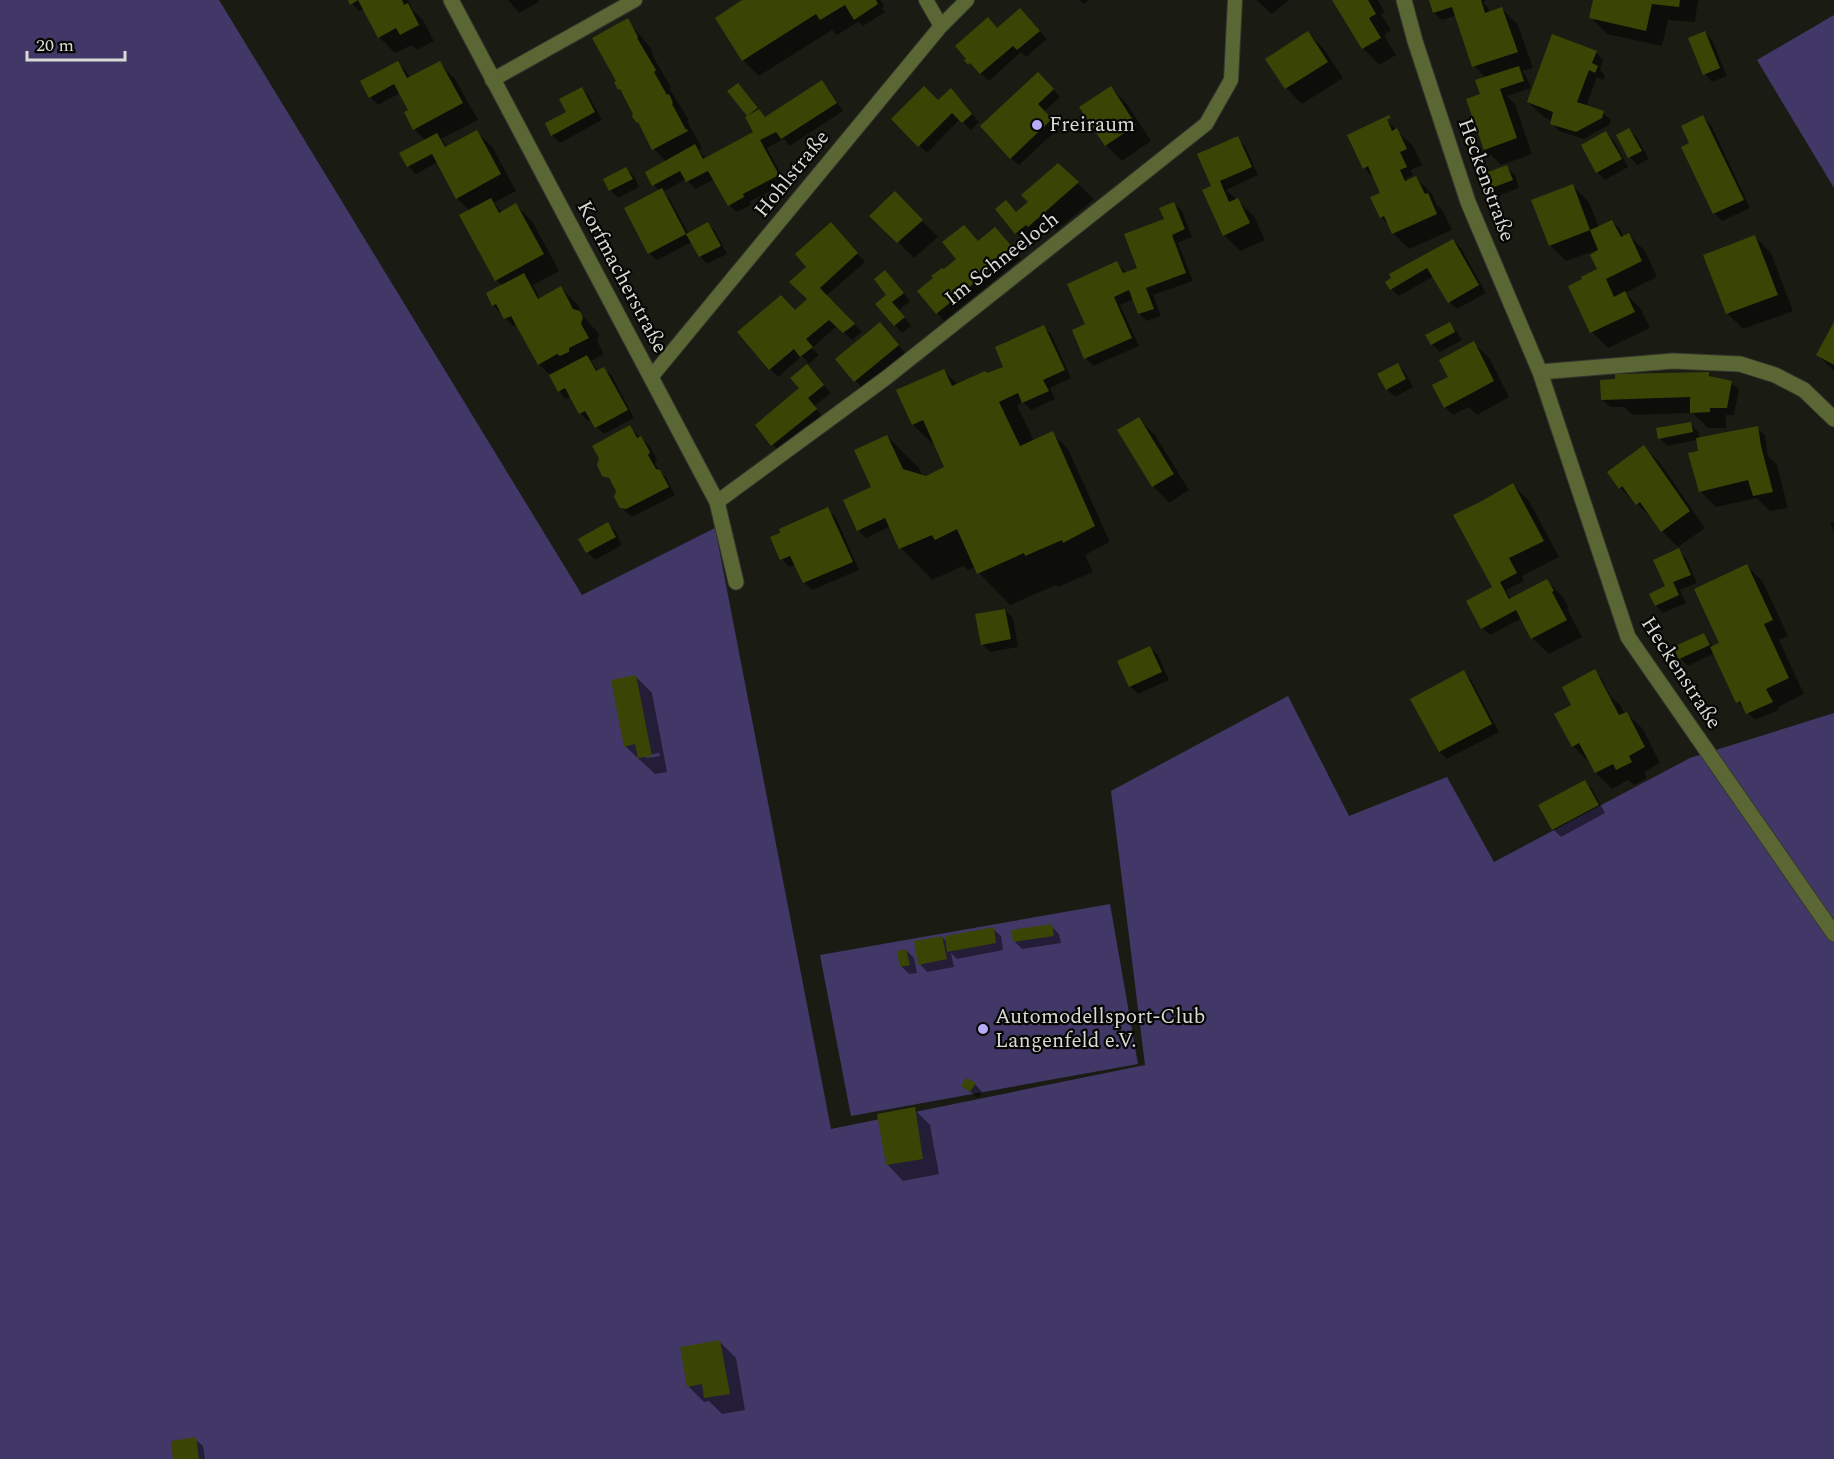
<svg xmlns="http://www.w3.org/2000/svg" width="1834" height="1459" viewBox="0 0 1834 1459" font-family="Spectral,serif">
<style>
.green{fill:#423868}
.shadow{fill:#0007;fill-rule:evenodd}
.building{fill:#3a4505}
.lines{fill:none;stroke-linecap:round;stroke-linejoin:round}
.lane-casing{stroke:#35372f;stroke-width:16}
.street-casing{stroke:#35372f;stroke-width:17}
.lane{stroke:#5a6633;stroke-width:14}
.street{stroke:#5a6633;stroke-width:15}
.poi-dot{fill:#b8abf7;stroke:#060604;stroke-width:2}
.labels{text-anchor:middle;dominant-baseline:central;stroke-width:4.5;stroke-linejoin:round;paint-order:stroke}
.poi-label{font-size:21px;fill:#d8dad4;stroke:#060604;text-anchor:start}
.street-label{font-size:21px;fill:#d8dad4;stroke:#060604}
</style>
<rect width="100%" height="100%" fill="#1a1c14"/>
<g class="green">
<polygon points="0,0 219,0 582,595 715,528 831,1129 1145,1065 1111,791 1288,696 1349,816 1447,777 1494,862 1690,758 1834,713 1834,1459 0,1459"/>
<polygon points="1834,15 1834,188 1757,60"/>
<polygon points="1110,904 1138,1064 851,1116 820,955"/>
</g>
<g class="shadow">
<polygon points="349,0 408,0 413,10 423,20 434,41 417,50 412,45 395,53 379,37 364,9 359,11"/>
<polygon points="508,0 538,0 539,2 519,13"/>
<polygon points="745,0 880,0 884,6 882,8 885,12 863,26 858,22 837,35 832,30 759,76 743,60 717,18"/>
<polygon points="1079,0 1089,0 1084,4"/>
<polygon points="1256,0 1289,0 1272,14"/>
<polygon points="1333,0 1378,0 1385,12 1381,14 1391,30 1384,35 1396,55 1379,65 1363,48"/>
<polygon points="1430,0 1486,0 1483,3 1488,7 1489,13 1502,9 1518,25 1533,68 1522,71 1526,76 1531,88 1507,96 1515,104 1532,154 1501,165 1485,149 1483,94 1486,78 1474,66 1457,15 1442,20 1434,13"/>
<polygon points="1595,0 1698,0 1695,22 1668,20 1662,46 1607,34 1591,18"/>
<polygon points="1028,18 1047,39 1026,57 1021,52 989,81 966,60 998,29"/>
<polygon points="627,20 650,47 653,54 652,55 671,87 669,88 689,120 687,121 702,148 699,150 706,159 755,132 749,117 729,92 745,92 766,118 822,82 829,90 843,111 790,146 784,139 767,148 786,183 749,202 751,205 737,212 729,205 715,179 695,189 686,179 663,192 669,198 689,234 708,224 715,231 727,254 707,264 700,256 692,242 657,260 649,253 660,191 654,185 666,162 654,149 634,116 625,95 619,89"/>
<polygon points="1704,32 1712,40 1727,76 1712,82 1705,74"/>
<polygon points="1308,33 1324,49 1343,78 1302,104 1286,88"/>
<polygon points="1596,52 1603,60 1600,70 1605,75 1603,80 1597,77 1586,107 1603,113 1611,120 1609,125 1584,139 1559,131 1552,123 1552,121 1545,118 1528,102"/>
<polygon points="398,63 406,71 410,78 439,63 455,79 478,120 441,139 447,147 477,132 493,148 516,191 494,203 502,213 516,205 532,221 559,271 533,285 540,299 561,288 577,304 584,317 599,334 597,341 604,354 591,361 598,371 604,369 612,376 634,418 604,434 596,427 592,419 588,421 580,413 571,396 566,399 559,391 551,376 539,364 517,324 513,326 494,306 488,294 503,286 496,280 470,211 457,198 438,162 416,174 408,166 426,141 414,129 410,110 400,93 378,105 370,97"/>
<polygon points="1038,74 1060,97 1044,112 1059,128 1019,165 1011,158"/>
<polygon points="582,88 589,96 602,120 560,143 552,135 547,124 568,113"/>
<polygon points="1111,88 1127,104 1151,141 1122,161 1106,145"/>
<polygon points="958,97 979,122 971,130 960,119 927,153 893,119 938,102"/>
<polygon points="1703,117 1711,125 1750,208 1722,221 1714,213 1683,148 1691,144"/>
<polygon points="1385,119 1413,146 1422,165 1411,170 1413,175 1407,178 1408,182 1416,178 1432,194 1437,205 1443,211 1452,230 1409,249 1393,233 1390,226 1381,217 1382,193 1376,180 1364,168"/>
<polygon points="1629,130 1637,138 1649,159 1637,165 1630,157 1618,136"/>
<polygon points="1606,133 1614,141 1628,167 1605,180 1597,172"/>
<polygon points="1237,138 1245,146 1258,175 1226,190 1254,216 1265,240 1240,251 1224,235 1213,186"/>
<polygon points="1058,165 1094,199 1056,231 1048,223 1037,233 1035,231 1024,240 1016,233 1030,203"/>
<polygon points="1507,167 1515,175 1519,188 1498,196 1490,188"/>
<polygon points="626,169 634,176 639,187 618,198 610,190"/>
<polygon points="1573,186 1589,202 1599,228 1612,221 1620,229 1624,238 1629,235 1645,251 1657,277 1625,293 1641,309 1650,328 1608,348 1592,332 1600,249 1566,261 1550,245"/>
<polygon points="895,193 938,237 914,258 872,216"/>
<polygon points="1174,204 1182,211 1192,237 1178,243 1193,281 1153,295 1161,316 1147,321 1140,314 1134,299 1120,305 1139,346 1093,366 1086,358 1074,331 1087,325 1117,263 1126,273 1139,269"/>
<polygon points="838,231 865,262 826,296 862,332 852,340 837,326 812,348 819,355 809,364 802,356 778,377 770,369 795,312 809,299 809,267"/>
<polygon points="1003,236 1021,259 944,321 919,292 979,243"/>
<polygon points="1755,237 1771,253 1793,311 1743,329 1727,313"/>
<polygon points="1453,240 1461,248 1486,293 1457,309 1449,302 1434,276 1399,296 1391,289"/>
<polygon points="893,280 910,301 899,310 911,326 902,333 895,325 889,295"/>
<polygon points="1449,324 1457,332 1462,340 1440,352 1432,344"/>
<polygon points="1834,325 1834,371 1818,355"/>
<polygon points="1043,327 1051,334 1071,378 1050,388 1055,399 1031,410 1023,402 1017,405 1034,441 1052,433 1068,449 1110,542 1085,555 1093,572 1058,587 1056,585 1010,605 979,573 976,567 968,570 963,566 932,580 901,548 891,526 866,538 858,530 887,436 919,468 922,476 925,477 947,468 938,449 913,425 898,391 944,371 958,385 1005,368"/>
<polygon points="887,332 906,354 863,389 837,359"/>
<polygon points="1474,343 1490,359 1509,397 1477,415 1469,407 1453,415 1445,407"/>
<polygon points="1398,365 1405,372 1413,387 1395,397 1387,389"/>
<polygon points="814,374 831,393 814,406 823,417 780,453 757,426 801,388"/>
<polygon points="1709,374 1714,379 1731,382 1739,390 1734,415 1726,415 1726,428 1708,428 1693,413 1633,415 1624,407 1610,407 1602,399"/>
<polygon points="1139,419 1155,435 1189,490 1169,503 1153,486"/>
<polygon points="1691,424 1698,432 1700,439 1757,428 1765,435 1768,456 1777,465 1788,508 1770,511 1757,498 1716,507 1700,491 1700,452 1697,440 1667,446 1660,438"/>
<polygon points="630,427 640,438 641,438 649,445 657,460 655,464 660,471 667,479 675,495 634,516 629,515 621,507 617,490 614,484 604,475"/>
<polygon points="1644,447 1660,463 1705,528 1678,547 1662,531 1654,520 1620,488 1609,472"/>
<polygon points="1513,485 1529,501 1559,557 1522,576 1524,581 1506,590 1511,599 1547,581 1563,597 1569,608 1567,609 1582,637 1549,654 1532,638 1522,618 1490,635 1482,628 1494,587"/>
<polygon points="827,509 835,516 859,570 812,590 804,582 796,564 789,567 782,559"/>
<polygon points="1834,521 1834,531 1830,524"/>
<polygon points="608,524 616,532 622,545 595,560 587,552"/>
<polygon points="1678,550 1686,558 1697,583 1680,590 1686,603 1663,613 1656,606 1667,587"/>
<polygon points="1747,566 1763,582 1788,636 1779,640 1804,694 1778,707 1779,710 1755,720 1738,702 1715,653 1688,666 1680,658 1704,635 1714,647 1721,643"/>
<polygon points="1005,610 1013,618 1018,647 990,652 982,644"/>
<polygon points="1150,648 1158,655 1169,680 1138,694 1130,686"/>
<polygon points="1594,671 1602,679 1611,697 1620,705 1625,714 1626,713 1643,729 1660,763 1644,772 1647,778 1634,785 1628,780 1612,789 1596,773 1590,761 1589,762 1573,746 1574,705"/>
<polygon points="1463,672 1471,680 1499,732 1447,759 1440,752"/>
<path d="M636,677L652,693L667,772L655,774L625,746ZM659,753L660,756L647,758L644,756Z"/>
<polygon points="1585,782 1592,789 1605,813 1561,837 1553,829"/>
<polygon points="1051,926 1059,934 1061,943 1022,949 1014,941"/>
<polygon points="993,929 1001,936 1003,950 957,959 951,953 954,967 927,972 920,964 942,937 948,943"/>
<polygon points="906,950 914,958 917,973 909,974 902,967"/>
<polygon points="975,1084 982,1092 978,1098 963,1086"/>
<polygon points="914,1109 930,1125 939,1174 903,1181 887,1164"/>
<polygon points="720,1342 736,1358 745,1410 722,1414 709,1401 704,1402 688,1386"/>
<polygon points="195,1439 203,1446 205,1459 175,1459"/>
</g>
<g class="building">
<polygon points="348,0 402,0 404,5 408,3 419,25 400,35 396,28 378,38 358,0 350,5"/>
<polygon points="742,0 876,0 878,4 854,20 845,5 820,20 816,14 742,61 715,18"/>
<polygon points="1332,0 1368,0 1376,14 1369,18 1381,38 1362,49"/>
<polygon points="1429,0 1481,0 1485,13 1502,7 1518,52 1472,67 1452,7 1433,13"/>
<polygon points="1593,0 1680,0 1679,7 1652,4 1646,31 1589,18"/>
<polygon points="1020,8 1040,31 1017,50 1013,46 980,74 970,63 968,65 964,60 966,59 955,46 988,17 997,28"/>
<polygon points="628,18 638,37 637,38 656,70 654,72 667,95 669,94 673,103 672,104 686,130 687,129 688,131 652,150 638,122 637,123 633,118 632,115 633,114 620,89 618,90 614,82 616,81 592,38"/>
<polygon points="1308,31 1328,62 1285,89 1265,59"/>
<polygon points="1705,31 1720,68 1703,75 1688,38"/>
<polygon points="1552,34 1597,51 1592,63 1598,66 1595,73 1589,70 1577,102 1604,111 1602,118 1576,132 1550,124 1553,112 1527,102"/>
<polygon points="398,61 407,78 440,61 463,103 413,130 404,112 408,110 394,84 369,98 360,81"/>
<polygon points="1519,66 1524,81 1500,89 1517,138 1484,150 1466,99 1480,94 1475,80"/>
<polygon points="1038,72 1054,89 1038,104 1052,119 1010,159 980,126"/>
<polygon points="822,80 837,103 781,139 776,132 760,140 779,175 743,194 744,197 728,206 708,171 686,182 680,171 652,186 645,172 672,157 695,144 703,159 753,132 745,117 747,116 727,91 738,83 758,108 747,116 759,109 765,117"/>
<polygon points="924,86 938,100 951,88 972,114 962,123 952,113 918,147 891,119"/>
<polygon points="1111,86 1136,125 1105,146 1079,107"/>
<polygon points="582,87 595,112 551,136 545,123 566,112 559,99"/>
<polygon points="1389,115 1391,118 1387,119 1392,131 1397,128 1407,149 1400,152 1407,167 1400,170 1405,181 1416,176 1425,194 1428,193 1437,214 1392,234 1384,216 1380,218 1370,197 1380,193 1368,166 1363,169 1347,135"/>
<polygon points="1703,115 1744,200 1713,214 1681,147 1689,143 1681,126"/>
<polygon points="1629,128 1642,151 1628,158 1616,135"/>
<polygon points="477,130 501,174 456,199 432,154 407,167 399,153 437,133 445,147"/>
<polygon points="1606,131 1622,159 1596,173 1581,145"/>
<polygon points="1238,136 1252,167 1220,181 1229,202 1238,198 1250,223 1223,236 1202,190 1211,186 1197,154"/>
<polygon points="1058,163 1079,182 1028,227 1026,225 1015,234 995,209 1006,200 1016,212 1028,202 1021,195"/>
<polygon points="1507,165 1513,180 1489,189 1483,174"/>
<polygon points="626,167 633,179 609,191 603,179"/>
<polygon points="1573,184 1590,230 1549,246 1531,200"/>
<polygon points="662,188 686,234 648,254 624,208"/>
<polygon points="895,191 923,220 897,243 869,216"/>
<polygon points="491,198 499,213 516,203 544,254 495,281 459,215"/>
<polygon points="1174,202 1185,229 1172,235 1186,273 1146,288 1154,309 1138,314 1129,290 1114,297 1132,338 1084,359 1072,330 1085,324 1067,284 1117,261 1123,273 1137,268 1124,234 1164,219 1159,208"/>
<polygon points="1612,220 1621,237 1629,233 1642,261 1606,279 1614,297 1625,291 1635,312 1590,333 1568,286 1582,279 1581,277 1597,269 1590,255 1598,250 1590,230"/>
<polygon points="708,222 721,246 699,257 686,234"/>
<polygon points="831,222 858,253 820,288 855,324 843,333 829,320 806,339 813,347 800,357 794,349 769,370 737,332 781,295 795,310 807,299 789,282 806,267 795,254"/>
<polygon points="964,225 978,241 995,227 1015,250 936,314 917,291 933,278 931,276 942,268 944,269 956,259 942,242"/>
<polygon points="1755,235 1778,295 1726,314 1703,255"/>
<polygon points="1453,239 1479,285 1448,303 1427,268 1390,290 1385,282 1391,278 1389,274"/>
<polygon points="885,270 904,293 892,302 905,317 894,326 875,304 886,295 874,279"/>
<polygon points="524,273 538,299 561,286 573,309 580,311 583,317 581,324 589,338 569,348 569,352 560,356 557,354 538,365 511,316 504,319 496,304 492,306 486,293"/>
<polygon points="880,322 899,345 854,382 835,359"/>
<polygon points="1450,322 1455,332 1431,345 1425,335"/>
<polygon points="1834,322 1834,365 1816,355"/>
<polygon points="1044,325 1065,370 1043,380 1049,391 1022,403 1018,393 999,402 1020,446 1053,431 1095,526 1063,543 1062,540 1025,556 1024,553 977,574 957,529 935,540 932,535 899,549 885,518 857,531 843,500 871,487 854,450 887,435 903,469 926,476 944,467 923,420 912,425 896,390 944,369 952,386 985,371 987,373 1003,367 995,347"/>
<polygon points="1474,341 1494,381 1444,408 1432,385 1448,377 1439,360"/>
<polygon points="587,355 596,371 604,367 628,410 595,428 585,411 579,414 565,388 558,392 549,375"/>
<polygon points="1398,363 1406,379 1386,390 1377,374"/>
<polygon points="807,364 824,385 808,398 817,409 771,446 755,425 799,388 790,378"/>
<polygon points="1709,372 1709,376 1732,381 1727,408 1710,408 1710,412 1690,413 1690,397 1601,400 1600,380 1615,379 1615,374"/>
<polygon points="1139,417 1174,474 1152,487 1117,430"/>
<polygon points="1691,422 1693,432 1658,439 1656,428"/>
<polygon points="630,425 637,438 641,436 650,452 648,455 656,469 660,470 669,487 626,509 620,508 614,497 616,491 609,478 602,476 597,465 599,458 592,446"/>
<polygon points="1758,426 1761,446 1773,492 1753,496 1748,480 1699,492 1688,453 1698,451 1696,438"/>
<polygon points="1644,445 1690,511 1661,532 1640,502 1636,505 1622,486 1619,489 1607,472"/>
<polygon points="1513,483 1544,541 1509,558 1517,573 1500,582 1509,599 1547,579 1554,591 1552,592 1567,620 1531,639 1516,610 1481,629 1466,601 1492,587 1453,515 1480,502"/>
<polygon points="828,507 853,562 803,583 790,556 780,560 770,537 780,533 779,529"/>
<polygon points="608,522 616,537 586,553 578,539"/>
<polygon points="1679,548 1691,575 1673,582 1679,595 1655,606 1649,594 1665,586 1653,560"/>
<polygon points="1747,564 1773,620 1764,624 1789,678 1766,689 1773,702 1746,714 1740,701 1736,703 1710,647 1719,643 1694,589"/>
<polygon points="1005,609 1011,639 981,645 975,614"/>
<polygon points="1704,633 1710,645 1679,659 1673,647"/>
<polygon points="1150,646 1162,672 1129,687 1117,661"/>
<polygon points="1595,669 1619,715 1627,712 1645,747 1629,756 1632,762 1616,770 1613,764 1595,773 1579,743 1572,747 1554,714 1571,705 1562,687"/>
<polygon points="1464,670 1492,724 1439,752 1410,699"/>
<polygon points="636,675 652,756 638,758 635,744 624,747 611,680"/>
<polygon points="1585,780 1599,805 1552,830 1538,805"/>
<polygon points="1052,924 1054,936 1013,942 1011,930"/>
<polygon points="994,927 996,943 947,952 945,936"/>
<polygon points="942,936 947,959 918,965 914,941"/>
<polygon points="906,949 910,965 900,967 897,951"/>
<polygon points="966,1078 976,1083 970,1092 961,1086"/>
<polygon points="915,1107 923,1159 886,1165 877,1114"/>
<polygon points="720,1340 730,1394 704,1398 702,1384 687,1387 680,1347"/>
<polygon points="196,1437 199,1459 173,1459 171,1441"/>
</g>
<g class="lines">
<defs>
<g id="lane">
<polyline points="926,0 941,26"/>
<polyline points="492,80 635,0"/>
<polyline points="652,376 941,26 967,0"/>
<polyline points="717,502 886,378 1206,124 1231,80 1235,0"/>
</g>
<g id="street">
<polyline points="451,0 717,502 736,582"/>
<polyline points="1404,0 1415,41 1468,202 1540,372 1628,637 1834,934"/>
<polyline points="1540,372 1673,361 1740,364 1775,375 1804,390 1834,419"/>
</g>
</defs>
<use href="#lane" class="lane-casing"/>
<use href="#street" class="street-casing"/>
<use href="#lane" class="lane"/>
<use href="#street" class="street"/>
</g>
<g class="poi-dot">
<circle cx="1037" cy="125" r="6"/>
<circle cx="983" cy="1029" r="6"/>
</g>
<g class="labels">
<g class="poi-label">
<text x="1049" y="125">Freiraum</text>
<text x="995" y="1017">Automodellsport-Club<tspan x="995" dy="24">Langenfeld e.V.</tspan></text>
</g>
<g class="street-label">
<text transform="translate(792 174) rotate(-51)">Hohlstraße</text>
<text transform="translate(1486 180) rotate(70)">Heckenstraße</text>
<text transform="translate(1002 259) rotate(-38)">Im Schneeloch</text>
<text transform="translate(622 277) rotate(62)">Korfmacherstraße</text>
<text transform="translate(1681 673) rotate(57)">Heckenstraße</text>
</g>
</g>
<path d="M27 51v9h98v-9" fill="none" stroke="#d8dad4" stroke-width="3"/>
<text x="36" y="51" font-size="18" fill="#d8dad4" stroke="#060604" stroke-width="4.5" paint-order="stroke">20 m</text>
</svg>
